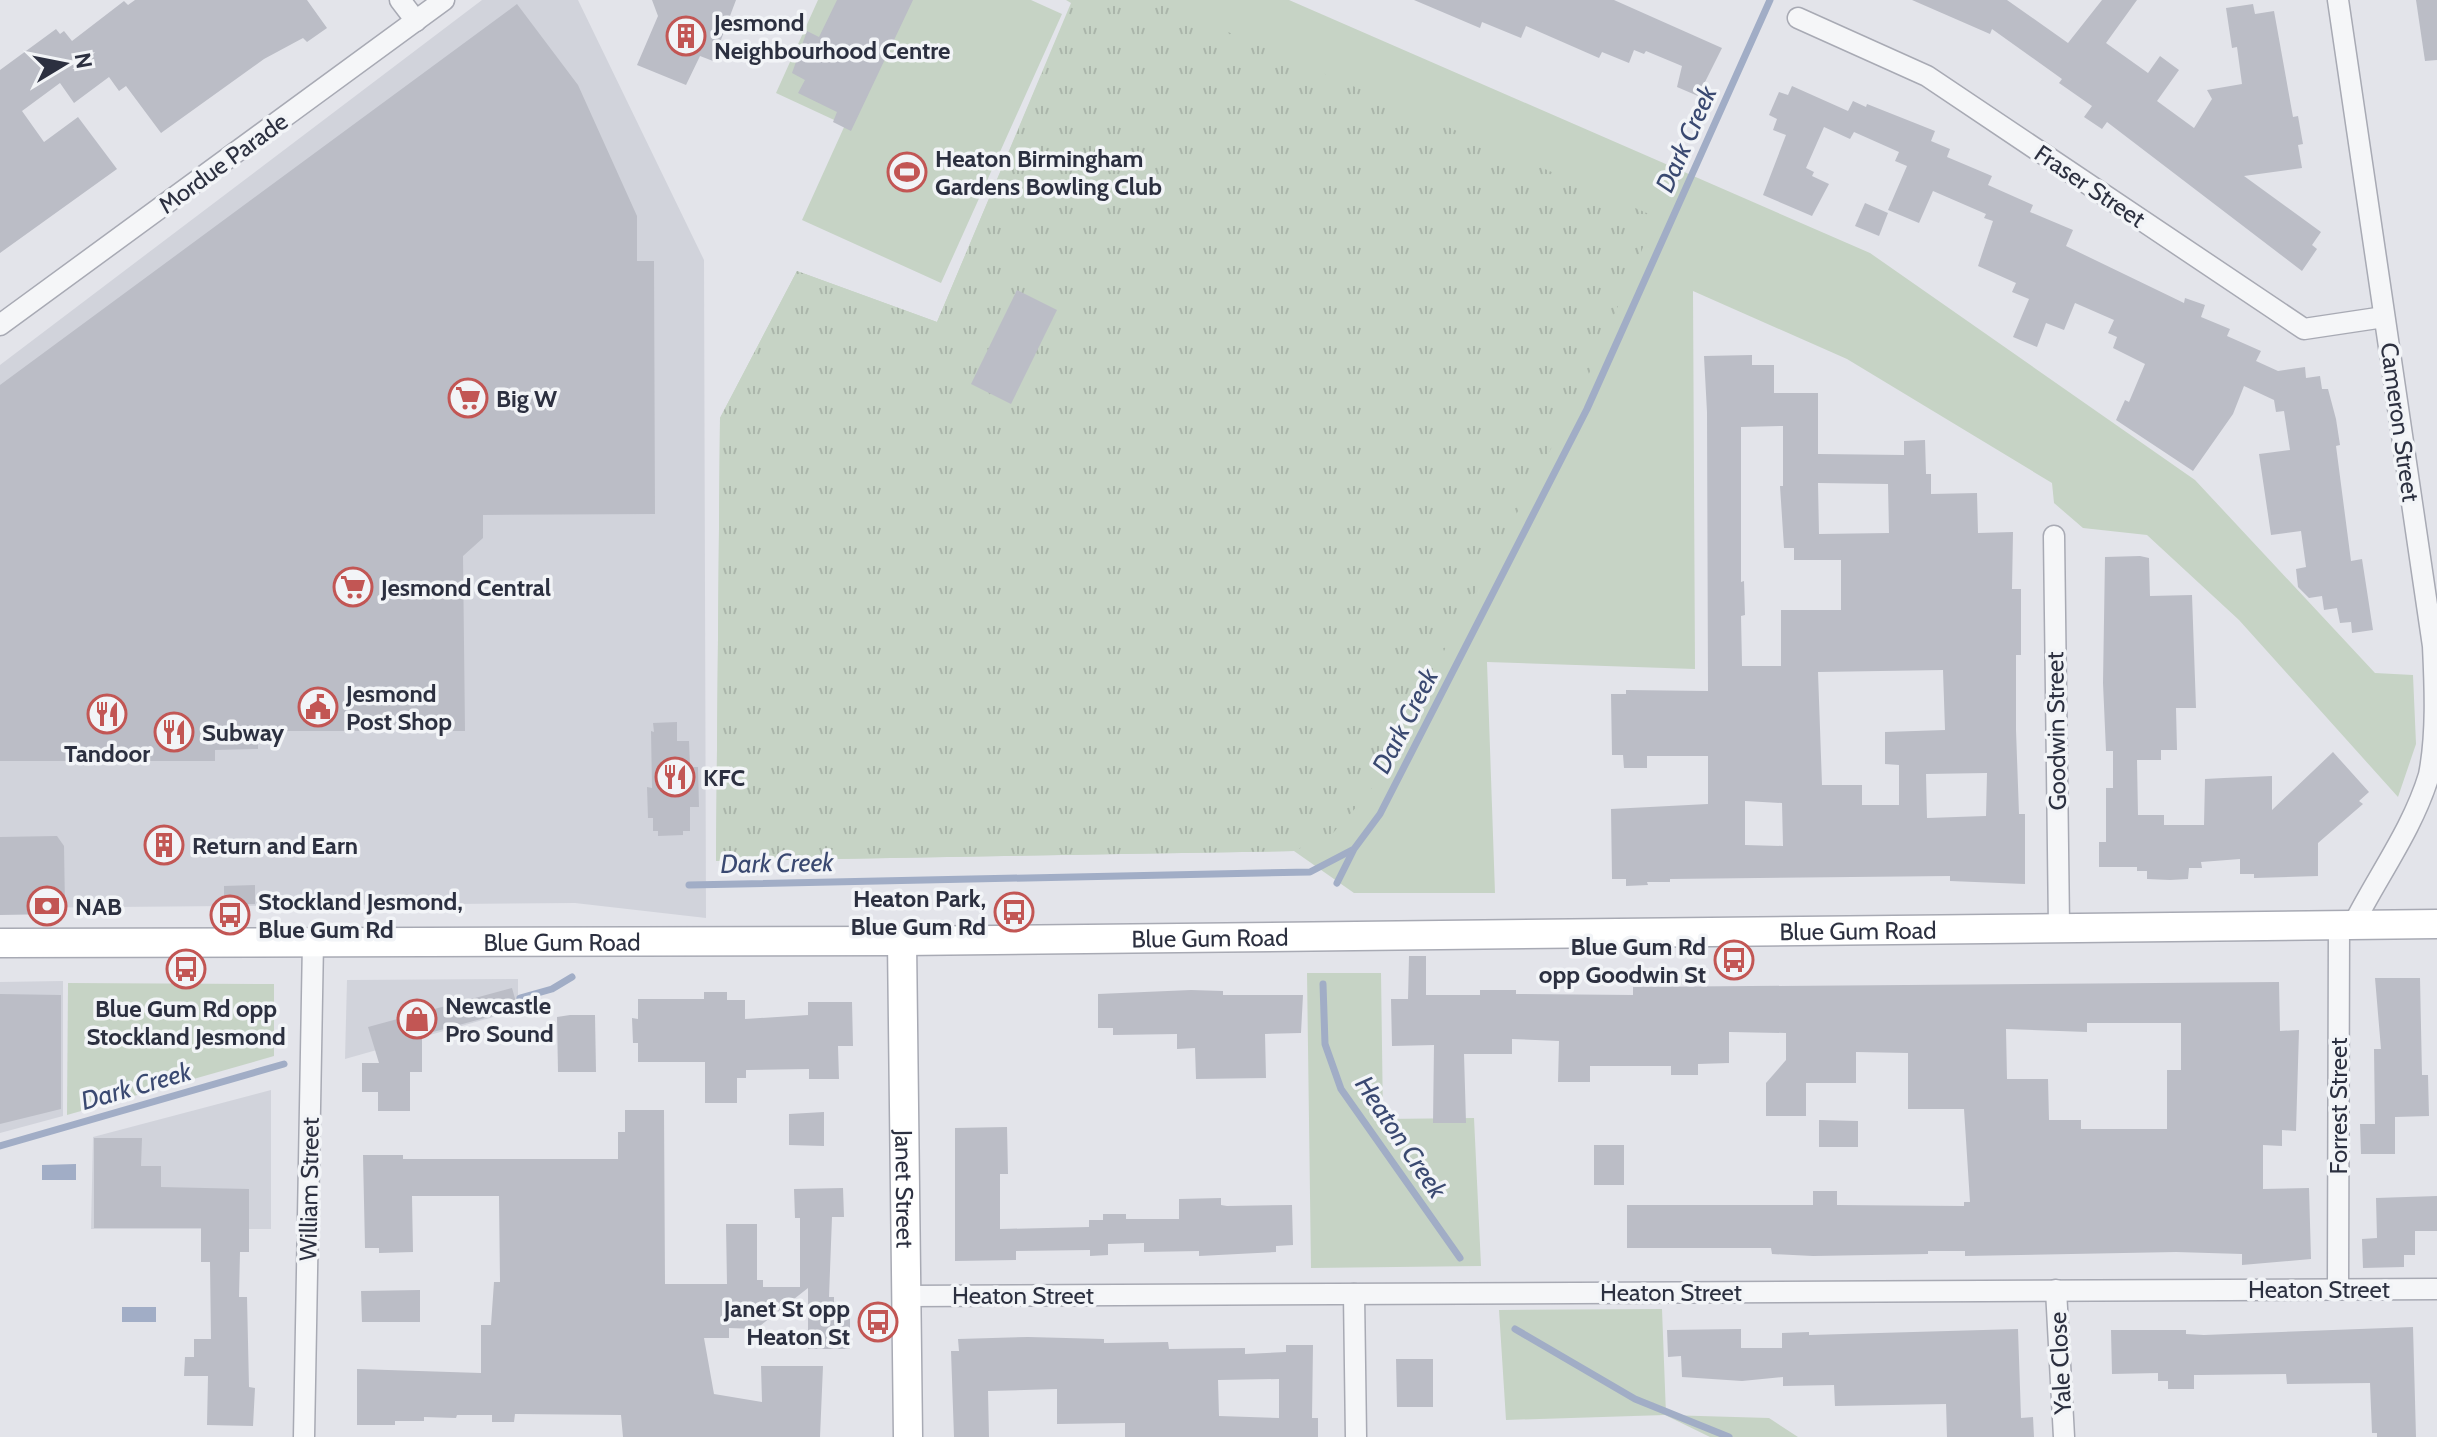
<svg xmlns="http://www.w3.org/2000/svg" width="2437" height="1437" viewBox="0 0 2437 1437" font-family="Cabin,sans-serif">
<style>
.built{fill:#d1d3db}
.grass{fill:#c6d3c5}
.park{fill:url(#park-tufts)}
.water{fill:#a1adc6}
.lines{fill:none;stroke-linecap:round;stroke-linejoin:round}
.stream{stroke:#a1adc6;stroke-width:7}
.building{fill:#bbbdc6;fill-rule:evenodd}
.street-casing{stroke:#a8aab4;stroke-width:23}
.secondary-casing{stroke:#a8aab4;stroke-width:31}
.street{stroke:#f5f6f8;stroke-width:20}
.secondary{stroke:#fff;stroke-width:28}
.labels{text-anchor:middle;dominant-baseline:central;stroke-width:7;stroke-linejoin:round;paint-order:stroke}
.poi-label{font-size:24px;font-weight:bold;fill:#2c3040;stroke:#f2f4f7;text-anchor:start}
.street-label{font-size:24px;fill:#2c3040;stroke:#f2f4f7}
.water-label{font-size:26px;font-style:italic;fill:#3a4971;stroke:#f2f4f7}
</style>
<defs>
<pattern id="park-tufts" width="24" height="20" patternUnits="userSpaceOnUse" patternTransform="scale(2)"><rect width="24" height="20" fill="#c6d3c5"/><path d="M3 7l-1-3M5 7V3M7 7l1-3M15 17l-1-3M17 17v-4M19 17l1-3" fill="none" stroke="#aab5aa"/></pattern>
</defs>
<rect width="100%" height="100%" fill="#e3e4ea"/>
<g class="built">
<polygon points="482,0 578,0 704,260 706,918 575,903 0,908 0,365"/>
<polygon points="518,979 518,1010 345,1059 347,980"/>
<polygon points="63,981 63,1116 0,1133 0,982"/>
<polygon points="271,1090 271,1229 91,1229 93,1137"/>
</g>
<g class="grass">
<polygon points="818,0 1031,0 1062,14 941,283 802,220 845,125 776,93"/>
<polygon points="1066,0 1289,0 1870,253 2195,480 2375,673 2413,675 2416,744 2398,797 2239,620 2147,535 2083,528 2054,503 2052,483 1847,359 1693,291 1695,669 1487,662 1495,893 1354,893 1294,851 716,861 720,418 797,271 937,322 1071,3"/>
<polygon points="1307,973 1381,973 1383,1119 1474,1118 1481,1266 1311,1268"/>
<polygon points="68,983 274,984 274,1056 67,1115"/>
<polygon points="1662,1309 1666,1415 1769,1418 1798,1437 1710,1437 1665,1415 1506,1420 1499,1310"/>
</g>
<polygon class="park" points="1073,0 1154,0 1656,217 1582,390 1369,793 1333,833 1294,851 716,861 720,418 797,271 937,322"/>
<g class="water">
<polygon points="76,1164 76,1180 42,1180 42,1165"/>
<rect x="122" y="1307" width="34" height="15"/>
</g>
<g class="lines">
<g class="stream">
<polyline points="1337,883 1353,851"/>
<polyline points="689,885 1310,872 1354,849 1380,814 1587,409 1770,0"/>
<polyline points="1323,984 1325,1044 1341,1089 1460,1258"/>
<polyline points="520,998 552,989 572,977"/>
<polyline points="0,1146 284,1064"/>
<polyline points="1515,1329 1635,1399 1729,1437"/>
</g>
</g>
<g class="building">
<polygon points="135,0 307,0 327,28 307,42 303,38 264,59 161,133 126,86 119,91 109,77 74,103 60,83 22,111 44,142 78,117 117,169 0,253 0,70 56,29 60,34 64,31 72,41 124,1 128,5"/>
<polygon points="652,0 736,0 713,61 700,56 686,85 637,65 658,16"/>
<polygon points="837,0 913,0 851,131 833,122 837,112 798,93 805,80 792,73 807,31 819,37"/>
<polygon points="1414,0 1614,0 1722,48 1698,96 1677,87 1682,66 1646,51 1644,54 1634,50 1629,63 1602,52 1599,58 1526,26 1521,38 1482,22 1480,28"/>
<polygon points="1912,0 2007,0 2068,43 2102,0 2137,0 2106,43 2148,73 2160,56 2179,70 2157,101 2194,128 2212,99 2207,90 2242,84 2237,47 2232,48 2226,8 2253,4 2255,14 2274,11 2293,117 2298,116 2303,144 2298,145 2302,168 2244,176 2321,232 2312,245 2317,249 2302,271 2107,122 2102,129 2084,117 2092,106 2059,83 2062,79 1992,29 1990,34"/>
<polygon points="2416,0 2437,0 2437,60 2425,61"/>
<polygon points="517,4 578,85 637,216 637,261 654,261 655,514 483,515 483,538 463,556 465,731 258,731 258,749 215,750 215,761 0,761 0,385"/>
<polygon points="1792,86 1848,111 1853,101 1866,107 1867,104 1935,131 1931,141 1950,149 1947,157 1992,176 1988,185 2033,205 2030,212 2073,230 2066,246 2184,303 2185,298 2205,305 2201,317 2230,329 2227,336 2261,351 2256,361 2278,371 2305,367 2306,378 2320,376 2322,389 2328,389 2336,419 2340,445 2336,446 2351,561 2362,559 2373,630 2352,633 2351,622 2340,623 2337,608 2324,610 2322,596 2309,598 2298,587 2296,569 2306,567 2301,531 2271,535 2259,454 2290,450 2284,411 2276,412 2274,400 2244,386 2233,414 2193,471 2116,420 2125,400 2129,402 2145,364 2113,348 2117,337 2108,333 2114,320 2075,303 2064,330 2046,323 2037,347 2013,337 2029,299 2012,292 2016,283 1978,266 1993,221 1984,218 1986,214 1933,191 1919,223 1888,210 1907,166 1895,161 1899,152 1854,132 1850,139 1824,127 1806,168 1814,172 1812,176 1829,184 1812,216 1763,195 1786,135 1773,130 1777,119 1769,115 1779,92 1788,95"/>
<polygon points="1865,203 1888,213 1879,236 1855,226"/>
<polygon points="1017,290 1057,310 1011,404 971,384"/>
<path d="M1752,355V365H1774V393H1818V454L1904,455V441L1925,440L1926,474H1931V494L1977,493L1978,533L2013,532L2012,589H2021V655H2016V730L2019,814H2025V884L1950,881V876L1670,879V882H1647L1648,885L1626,886V879H1612L1611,809L1708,804V756H1647V768H1624L1623,755H1612L1611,694H1626V690L1708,691L1707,412L1704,356ZM1783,426V486H1780L1784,548H1794V560H1841V610H1781V666H1742L1741,616L1745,615L1744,581L1741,582V427ZM1818,483L1888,484L1889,533L1819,534ZM1943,670L1945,730L1885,732V764L1899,765V805H1862V785H1822L1818,672ZM1987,773L1986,816L1927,818L1926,774ZM1745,801L1782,803L1783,846L1745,845Z"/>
<polygon points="2140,556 2149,558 2150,596 2192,595 2196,708 2176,708 2177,750 2161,750 2161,760 2137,760 2138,815 2164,815 2164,825 2204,825 2205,779 2224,778 2272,776 2272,810 2333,752 2369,792 2359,801 2363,804 2318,843 2318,876 2254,878 2254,874 2240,874 2240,859 2201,862 2202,868 2189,868 2188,879 2170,880 2147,879 2147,871 2137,871 2137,867 2099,867 2099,842 2106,842 2106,788 2113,788 2113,751 2106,751 2103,683 2105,557"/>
<polygon points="677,722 677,741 689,741 690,767 698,767 699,807 690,807 690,831 683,831 683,835 658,836 658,831 653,831 653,818 648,818 647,787 652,788 651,731 654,732 653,723"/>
<polygon points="57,836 64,846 65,908 58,914 0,915 0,837"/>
<polygon points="255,885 255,904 224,904 224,886"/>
<path d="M1409,956H1426V995H1480V990H1516V994L1633,995V987L2279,982L2280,1031L2299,1030L2296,1131L2282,1130V1146L2263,1145V1189L2309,1188L2311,1259L2242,1265V1254L2176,1252L1965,1256V1251H1928V1254L1813,1256L1772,1254L1771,1248H1627V1205H1813V1191H1837V1205L1964,1206V1202H1970L1964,1109H1908V1053L1856,1052V1083H1806V1116H1766V1083L1786,1060V1033L1729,1032V1063L1698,1064V1075H1671V1066H1590V1082H1558L1559,1041L1512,1039V1054H1464L1466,1123H1433L1434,1045L1392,1046L1391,999H1408ZM2087,1023H2181V1070H2167V1129H2081V1120H2049L2048,1079H2007L2006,1029L2087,1032Z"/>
<polygon points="2375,978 2420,978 2422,1075 2428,1075 2429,1116 2395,1117 2395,1154 2361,1154 2360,1124 2375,1124 2374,1049 2381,1049"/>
<polygon points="512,988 518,1009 422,1035 422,1072 410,1072 410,1111 378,1111 378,1092 362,1092 362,1063 379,1063 368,1027"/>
<polygon points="1191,990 1223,991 1223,995 1303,995 1301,1033 1265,1034 1266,1078 1196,1079 1195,1048 1177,1049 1177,1034 1113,1035 1113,1028 1098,1028 1098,994"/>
<polygon points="704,992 727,992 727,1000 745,1000 745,1019 808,1015 808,1002 852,1002 853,1046 838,1046 839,1079 809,1079 809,1069 746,1070 746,1078 737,1078 737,1103 705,1103 705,1062 638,1062 638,1043 633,1043 632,1018 638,1019 638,999 704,999"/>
<polygon points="0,994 61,995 61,1109 0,1124"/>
<polygon points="570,1015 595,1015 596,1072 558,1072 557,1017"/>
<polygon points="625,1110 664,1110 665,1284 727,1284 726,1224 757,1224 757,1280 763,1280 763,1287 800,1287 800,1218 795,1218 794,1189 843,1188 844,1217 832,1217 829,1297 834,1297 834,1304 850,1305 850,1349 808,1349 808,1288 756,1329 729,1328 729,1338 704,1338 714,1394 762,1402 761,1366 823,1366 820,1437 623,1437 621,1415 515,1414 514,1422 492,1422 492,1415 457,1415 456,1418 424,1417 424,1421 395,1421 395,1425 357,1425 357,1369 481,1373 481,1325 491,1325 494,1282 500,1282 499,1196 412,1196 413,1252 379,1253 379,1248 365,1248 363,1155 403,1155 403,1159 618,1159 618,1132 625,1132"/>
<polygon points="824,1112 824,1146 789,1145 789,1114"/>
<polygon points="1819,1120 1858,1121 1858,1147 1819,1147"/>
<polygon points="1007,1127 1008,1174 1000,1174 1000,1229 1089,1227 1089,1220 1103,1220 1103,1214 1126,1214 1126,1219 1179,1219 1179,1199 1221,1198 1221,1205 1227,1206 1292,1205 1293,1245 1276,1246 1276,1252 1199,1256 1199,1251 1144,1252 1144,1243 1108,1244 1108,1255 1090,1256 1090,1250 1016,1251 1016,1260 955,1261 955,1128"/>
<polygon points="94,1138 142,1138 141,1166 161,1166 161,1187 249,1189 249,1252 240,1252 239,1297 247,1297 249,1387 255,1388 253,1426 207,1425 208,1376 184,1376 185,1357 194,1357 194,1339 211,1339 210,1262 201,1262 201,1228 94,1228"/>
<rect x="1594" y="1145" width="30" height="40"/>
<polygon points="2437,1196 2437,1231 2415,1231 2415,1255 2404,1255 2404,1267 2363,1268 2362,1239 2377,1238 2376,1198"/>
<polygon points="420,1290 420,1322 362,1322 361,1291"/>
<polygon points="2413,1327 2416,1437 2377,1437 2377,1433 2372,1433 2370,1383 2287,1384 2286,1374 2201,1375 2194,1375 2194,1389 2168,1389 2168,1381 2158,1381 2158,1373 2112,1374 2111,1330 2186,1330 2186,1334 2204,1335"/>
<polygon points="1741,1329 1741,1348 1782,1348 1782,1333 1809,1332 1809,1335 2018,1329 2021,1418 2033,1417 2034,1437 1947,1437 1946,1404 1835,1406 1834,1385 1783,1386 1783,1377 1742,1381 1682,1377 1681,1356 1668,1357 1667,1330"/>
<path d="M1028,1337L1104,1339V1343L1168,1342L1169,1349L1245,1348V1354L1286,1352V1345H1313L1312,1418H1318V1437H1125V1423L1057,1424V1389L988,1391L989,1437H954L951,1351H959L958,1339ZM1279,1379V1418L1219,1416L1218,1380Z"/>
<polygon points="1396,1359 1433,1359 1433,1407 1397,1407"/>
</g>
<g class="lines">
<defs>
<g id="street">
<polyline points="400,0 416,21"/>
<path d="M2338,0L2433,646C2435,687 2437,734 2429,775C2413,828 2379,874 2354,923"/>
<polyline points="1798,18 1927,76 2304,329 2384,317"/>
<polyline points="0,325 444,0"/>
<polyline points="2054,536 2059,926"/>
<polyline points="2338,1289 2339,923"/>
<polyline points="2056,1290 2064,1437"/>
<polyline points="1354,1294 1356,1437"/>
<polyline points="906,1296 2437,1289"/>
<polyline points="304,1437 313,942"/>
</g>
<g id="secondary">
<path id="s1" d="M902,941L908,1437"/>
<path id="s2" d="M0,943L902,941L2437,924"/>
</g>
</defs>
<use href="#street" class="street-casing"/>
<use href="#secondary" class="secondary-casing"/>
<use href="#street" class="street"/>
<use href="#secondary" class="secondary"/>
</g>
<defs>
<symbol id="building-ring" viewBox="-11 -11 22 22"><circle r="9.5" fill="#f2f4f7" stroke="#c25654" stroke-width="1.5"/><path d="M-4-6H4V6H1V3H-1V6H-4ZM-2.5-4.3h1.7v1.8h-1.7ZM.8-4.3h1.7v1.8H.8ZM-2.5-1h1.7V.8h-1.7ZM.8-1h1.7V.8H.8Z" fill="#c25654"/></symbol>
<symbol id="stadium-ring" viewBox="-11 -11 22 22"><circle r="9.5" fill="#f2f4f7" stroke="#c25654" stroke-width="1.5"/><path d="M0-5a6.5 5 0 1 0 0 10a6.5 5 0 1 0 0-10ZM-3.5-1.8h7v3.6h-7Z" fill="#c25654"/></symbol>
<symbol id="supermarket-ring" viewBox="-11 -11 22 22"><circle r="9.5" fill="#f2f4f7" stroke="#c25654" stroke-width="1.5"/><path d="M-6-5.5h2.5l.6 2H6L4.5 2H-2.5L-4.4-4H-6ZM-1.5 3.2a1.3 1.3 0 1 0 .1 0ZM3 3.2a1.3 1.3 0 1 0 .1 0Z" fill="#c25654"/></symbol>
<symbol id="civic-ring" viewBox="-11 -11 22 22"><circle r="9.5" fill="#f2f4f7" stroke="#c25654" stroke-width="1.5"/><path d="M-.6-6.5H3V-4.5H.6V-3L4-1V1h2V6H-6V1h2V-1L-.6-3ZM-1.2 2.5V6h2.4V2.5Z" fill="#c25654"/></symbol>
<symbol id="restaurant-ring" viewBox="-11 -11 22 22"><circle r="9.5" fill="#f2f4f7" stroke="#c25654" stroke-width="1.5"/><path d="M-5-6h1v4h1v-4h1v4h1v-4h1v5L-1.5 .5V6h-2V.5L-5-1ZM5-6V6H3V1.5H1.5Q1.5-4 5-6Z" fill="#c25654"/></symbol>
<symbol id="bank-ring" viewBox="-11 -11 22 22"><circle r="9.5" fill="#f2f4f7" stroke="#c25654" stroke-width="1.5"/><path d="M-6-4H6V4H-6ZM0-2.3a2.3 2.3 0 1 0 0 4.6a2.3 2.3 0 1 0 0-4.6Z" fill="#c25654"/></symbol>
<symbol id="bus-ring" viewBox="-11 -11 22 22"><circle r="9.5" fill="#f2f4f7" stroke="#c25654" stroke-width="1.5"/><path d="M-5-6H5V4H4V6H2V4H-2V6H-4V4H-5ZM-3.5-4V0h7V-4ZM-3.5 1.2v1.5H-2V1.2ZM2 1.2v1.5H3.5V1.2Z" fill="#c25654"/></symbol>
<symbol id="shop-ring" viewBox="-11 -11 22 22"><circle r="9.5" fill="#f2f4f7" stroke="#c25654" stroke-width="1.5"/><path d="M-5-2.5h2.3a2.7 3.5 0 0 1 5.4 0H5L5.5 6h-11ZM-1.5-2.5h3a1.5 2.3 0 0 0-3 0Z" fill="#c25654"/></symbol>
</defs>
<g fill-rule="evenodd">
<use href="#building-ring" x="664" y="14" width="44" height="44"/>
<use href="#stadium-ring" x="885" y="150" width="44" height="44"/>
<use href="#supermarket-ring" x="446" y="376" width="44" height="44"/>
<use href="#supermarket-ring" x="331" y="565" width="44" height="44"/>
<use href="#civic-ring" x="296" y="685" width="44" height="44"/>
<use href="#restaurant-ring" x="85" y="692" width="44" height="44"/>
<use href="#restaurant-ring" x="152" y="710" width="44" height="44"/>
<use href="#restaurant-ring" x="653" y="755" width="44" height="44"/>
<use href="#building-ring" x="142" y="823" width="44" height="44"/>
<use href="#bank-ring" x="25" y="884" width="44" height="44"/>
<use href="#bus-ring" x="992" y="890" width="44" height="44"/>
<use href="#bus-ring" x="208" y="893" width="44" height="44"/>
<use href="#bus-ring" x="1712" y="938" width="44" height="44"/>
<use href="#bus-ring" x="164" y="947" width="44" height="44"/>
<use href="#shop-ring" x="395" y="997" width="44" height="44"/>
<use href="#bus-ring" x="856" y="1300" width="44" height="44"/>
</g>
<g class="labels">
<g class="poi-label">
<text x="714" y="22">Jesmond<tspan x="714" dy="28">Neighbourhood Centre</tspan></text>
<text x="935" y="158">Heaton Birmingham<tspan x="935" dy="28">Gardens Bowling Club</tspan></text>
<text x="496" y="398">Big W</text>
<text x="381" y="587">Jesmond Central</text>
<text x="346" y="693">Jesmond<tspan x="346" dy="28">Post Shop</tspan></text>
<text x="202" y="732">Subway</text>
<text x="107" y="753" text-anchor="middle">Tandoor</text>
<text x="703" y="777">KFC</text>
<text x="192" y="845">Return and Earn</text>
<text x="986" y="898" text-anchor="end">Heaton Park,<tspan x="986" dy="28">Blue Gum Rd</tspan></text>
<text x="258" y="901">Stockland Jesmond,<tspan x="258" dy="28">Blue Gum Rd</tspan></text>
<text x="75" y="906">NAB</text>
<text x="1706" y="946" text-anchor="end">Blue Gum Rd<tspan x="1706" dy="28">opp Goodwin St</tspan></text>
<text x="445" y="1005">Newcastle<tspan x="445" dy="28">Pro Sound</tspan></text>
<text x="186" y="1008" text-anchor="middle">Blue Gum Rd opp<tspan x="186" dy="28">Stockland Jesmond</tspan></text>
<text x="850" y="1308" text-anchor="end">Janet St opp<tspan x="850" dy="28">Heaton St</tspan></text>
</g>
<g class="street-label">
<text transform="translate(223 163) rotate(-36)">Mordue Parade</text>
<text transform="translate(2090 186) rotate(34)">Fraser Street</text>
<text transform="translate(2400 422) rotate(82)">Cameron Street</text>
<text transform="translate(2056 731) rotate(-91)">Goodwin Street</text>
<text stroke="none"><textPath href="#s2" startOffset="1858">Blue Gum Road</textPath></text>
<text stroke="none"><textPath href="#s2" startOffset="1210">Blue Gum Road</textPath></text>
<text stroke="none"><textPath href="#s2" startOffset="562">Blue Gum Road</textPath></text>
<text transform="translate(2338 1106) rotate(-90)">Forrest Street</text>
<text transform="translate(309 1189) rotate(-89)">William Street</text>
<text stroke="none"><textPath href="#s1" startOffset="248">Janet Street</textPath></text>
<text x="2319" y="1289">Heaton Street</text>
<text x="1671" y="1292">Heaton Street</text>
<text x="1023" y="1295">Heaton Street</text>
<text transform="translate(2060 1363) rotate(-93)">Yale Close</text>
</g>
<g class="water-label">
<text transform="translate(1686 139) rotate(-66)">Dark Creek</text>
<text transform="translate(1405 721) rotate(-63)">Dark Creek</text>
<text transform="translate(777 863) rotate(-1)">Dark Creek</text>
<text transform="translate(136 1086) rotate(-16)">Dark Creek</text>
<text transform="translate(1401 1137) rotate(56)">Heaton Creek</text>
</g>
</g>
<g transform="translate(64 64) rotate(80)" stroke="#f2f4f7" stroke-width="6" paint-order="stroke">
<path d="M0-6L14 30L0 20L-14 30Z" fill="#2c3040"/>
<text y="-12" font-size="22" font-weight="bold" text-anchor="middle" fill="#2c3040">N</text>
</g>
</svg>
